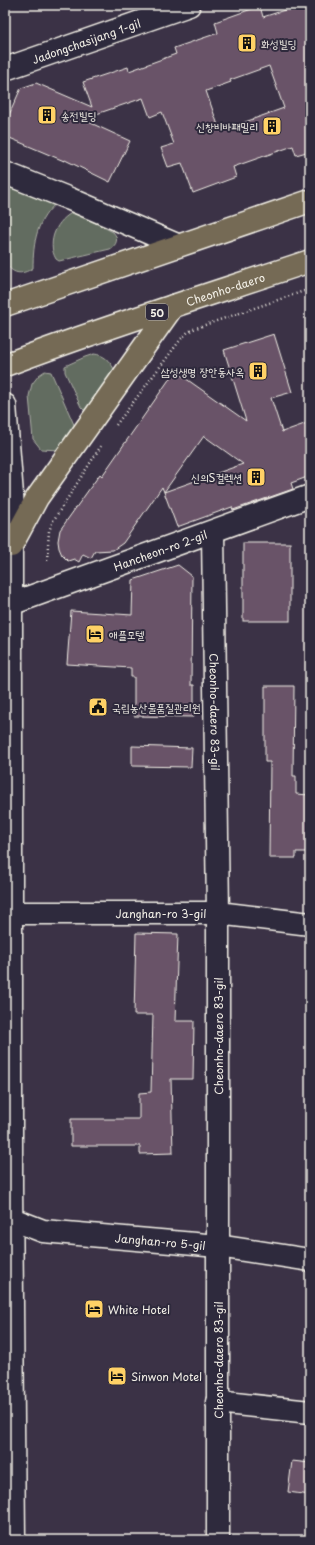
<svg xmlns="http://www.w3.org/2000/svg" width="315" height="1545" viewBox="0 0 315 1545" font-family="'Playpen Sans','Poor Story',sans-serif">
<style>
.green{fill:#626c61;stroke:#abaea4}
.building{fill:#695368;stroke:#f4f1e8;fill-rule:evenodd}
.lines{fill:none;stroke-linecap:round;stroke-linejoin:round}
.minor-casing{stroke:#f4f1e8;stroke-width:25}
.tertiary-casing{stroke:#f4f1e8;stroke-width:25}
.primary-casing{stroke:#f4f1e8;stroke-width:25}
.path{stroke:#f4f1e8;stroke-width:2.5;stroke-dasharray:1 3;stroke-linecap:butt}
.minor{stroke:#2f2a3d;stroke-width:22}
.tertiary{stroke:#2f2a3d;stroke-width:22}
.primary{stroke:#756a55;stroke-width:22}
.labels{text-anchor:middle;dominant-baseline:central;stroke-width:4;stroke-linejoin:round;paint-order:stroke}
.shield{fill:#2f2a3d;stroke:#b9b5b5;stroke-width:1}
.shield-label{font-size:10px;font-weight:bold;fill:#f4f1e8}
.street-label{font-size:11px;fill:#f4f1e8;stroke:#2f2a3d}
.poi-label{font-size:11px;fill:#f4f1e8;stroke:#2f2a3d;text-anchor:start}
</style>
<rect width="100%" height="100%" fill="#3b3246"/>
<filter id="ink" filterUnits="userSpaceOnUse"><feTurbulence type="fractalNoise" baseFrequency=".025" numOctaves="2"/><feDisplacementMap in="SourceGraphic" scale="8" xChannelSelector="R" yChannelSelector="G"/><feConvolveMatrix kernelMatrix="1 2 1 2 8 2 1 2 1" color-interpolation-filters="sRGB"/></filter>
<g filter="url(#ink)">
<g class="green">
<path d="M5,181L57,203C37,218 33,243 33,268C21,276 12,274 5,262Z"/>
<path d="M74,212L113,232C119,238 117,245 110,249L59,261L56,259C46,242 57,219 74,212Z"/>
<path d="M94,354C104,355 109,360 114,369L113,374L87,413L81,407L65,372V366L85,357Z"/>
<polygon points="45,371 51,372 75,427 59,450 41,449 33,439 29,396 32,384 39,375"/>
</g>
<g class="building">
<path d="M300,5H310V151L296,155L293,146L233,167L236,177L193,193L182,163L168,167L161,148L174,144L162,112L150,117L143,98L82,119L130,141L110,182L65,160L64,161L5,136V124L21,88L36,83L92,107L83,82L128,67L129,71L176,54L174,48L218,33L215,22L260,6L263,17ZM269,66L284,108L220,131L206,91L231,82L230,80Z"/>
<polygon points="274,334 292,392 271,398 282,432 310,422 310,476 291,483 293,489 233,510 232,507 177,527 164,492 243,464 204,436 164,492 162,487 123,543 113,550 95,551 91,558 83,554 79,562 74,559 68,561 62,555 59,548 58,541 60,530 100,474 102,476 175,371 246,421 224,350"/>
<rect x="243" y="543" width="47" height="78"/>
<polygon points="178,565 192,576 191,685 194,685 194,717 134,716 134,677 131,677 131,668 67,664 71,611 132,615 133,580"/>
<polygon points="265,686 294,686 293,776 296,776 296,794 310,795 310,852 296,852 296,858 269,858 270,762 265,762"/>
<polygon points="132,746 192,748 191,767 132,766"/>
<polygon points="136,933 178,934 175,1021 194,1021 193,1079 171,1079 173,1153 140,1154 140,1146 71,1146 71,1119 139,1119 139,1093 151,1092 153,1015 134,1015"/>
<polygon points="292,1461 310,1463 310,1495 288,1492"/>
</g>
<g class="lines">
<defs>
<g id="minor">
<path id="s1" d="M5,69L189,5"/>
<path id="s2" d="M213,532L218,913V1540"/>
<path id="s3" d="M5,606L310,496"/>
<path id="s4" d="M11,913H218L310,924"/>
<path id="s5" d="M5,1219H12L43,1231L218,1246L310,1260"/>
<polyline points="217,1402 310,1412"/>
</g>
<g id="tertiary">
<polyline points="5,173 70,199 177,245"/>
<polyline points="5,405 13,508 11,546 11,1185 14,1540"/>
</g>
<g id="primary">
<polyline points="5,305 310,201"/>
<path id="s6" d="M5,365C105,327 208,295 310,261"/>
<polyline points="11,546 37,498 173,306"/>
</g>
</defs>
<use href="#minor" class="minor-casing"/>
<use href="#tertiary" class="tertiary-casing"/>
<use href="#primary" class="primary-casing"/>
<g class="path">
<polyline points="116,425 181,339 188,332 196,328 310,289"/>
<polyline points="47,560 49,531 53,521 101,446"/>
</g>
<use href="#minor" class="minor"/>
<use href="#tertiary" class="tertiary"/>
<use href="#primary" class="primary"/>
</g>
</g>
<defs>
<symbol id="building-square" viewBox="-11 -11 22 22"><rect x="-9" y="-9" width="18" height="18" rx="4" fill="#ffd166" stroke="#2f2a3d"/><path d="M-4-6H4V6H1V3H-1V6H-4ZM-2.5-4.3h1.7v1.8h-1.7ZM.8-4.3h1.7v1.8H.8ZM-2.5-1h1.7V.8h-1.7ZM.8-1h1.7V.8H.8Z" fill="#111"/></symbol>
<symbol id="hotel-square" viewBox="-11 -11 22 22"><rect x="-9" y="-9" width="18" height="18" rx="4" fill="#ffd166" stroke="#2f2a3d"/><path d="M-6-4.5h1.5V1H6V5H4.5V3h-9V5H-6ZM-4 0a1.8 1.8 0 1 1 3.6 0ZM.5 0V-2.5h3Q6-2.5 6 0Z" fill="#111"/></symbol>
<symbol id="civic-square" viewBox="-11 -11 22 22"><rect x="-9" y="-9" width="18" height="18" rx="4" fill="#ffd166" stroke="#2f2a3d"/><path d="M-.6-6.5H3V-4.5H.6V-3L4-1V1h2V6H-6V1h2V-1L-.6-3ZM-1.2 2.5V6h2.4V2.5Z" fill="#111"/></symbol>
</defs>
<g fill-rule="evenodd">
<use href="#building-square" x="236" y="32" width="22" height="22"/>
<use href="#building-square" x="36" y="104" width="22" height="22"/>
<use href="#building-square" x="261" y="115" width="22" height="22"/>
<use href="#building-square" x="247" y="360" width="22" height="22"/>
<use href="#building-square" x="245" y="466" width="22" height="22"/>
<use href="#hotel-square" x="84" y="623" width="22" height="22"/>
<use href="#civic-square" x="87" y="696" width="22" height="22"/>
<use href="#hotel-square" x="83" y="1298" width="22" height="22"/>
<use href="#hotel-square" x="106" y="1365" width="22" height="22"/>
</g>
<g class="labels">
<rect class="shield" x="146" y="304" width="22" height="16" rx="3"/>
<g class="shield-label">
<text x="157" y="312">50</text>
</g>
<g class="street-label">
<text stroke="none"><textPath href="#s1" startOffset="86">Jadongchasijang 1-gil</textPath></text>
<text stroke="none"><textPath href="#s6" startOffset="233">Cheonho-daero</textPath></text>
<text stroke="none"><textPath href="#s3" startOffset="165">Hancheon-ro 2-gil</textPath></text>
<text stroke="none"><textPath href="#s2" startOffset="180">Cheonho-daero 83-gil</textPath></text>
<text stroke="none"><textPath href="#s4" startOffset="150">Janghan-ro 3-gil</textPath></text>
<text transform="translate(218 1036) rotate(-90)">Cheonho-daero 83-gil</text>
<text stroke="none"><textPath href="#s5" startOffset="158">Janghan-ro 5-gil</textPath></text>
<text transform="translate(218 1360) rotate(-90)">Cheonho-daero 83-gil</text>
</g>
<g class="poi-label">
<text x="261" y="43">화성빌딩</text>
<text x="61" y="115">송전빌딩</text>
<text x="258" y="126" text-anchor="end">신창비바패밀리</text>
<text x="244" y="371" text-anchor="end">삼성생명 장안동사옥</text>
<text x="242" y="477" text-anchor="end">신의S컬렉션</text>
<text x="109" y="634">애플모텔</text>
<text x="112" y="707">국립농산물품질관리원</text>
<text x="108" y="1309">White Hotel</text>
<text x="131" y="1376">Sinwon Motel</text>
</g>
</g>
<rect width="315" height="1545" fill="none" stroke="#2f2a3d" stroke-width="20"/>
<rect x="10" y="10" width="295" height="1525" fill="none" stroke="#f4f1e8" stroke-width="1.5" filter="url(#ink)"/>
</svg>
